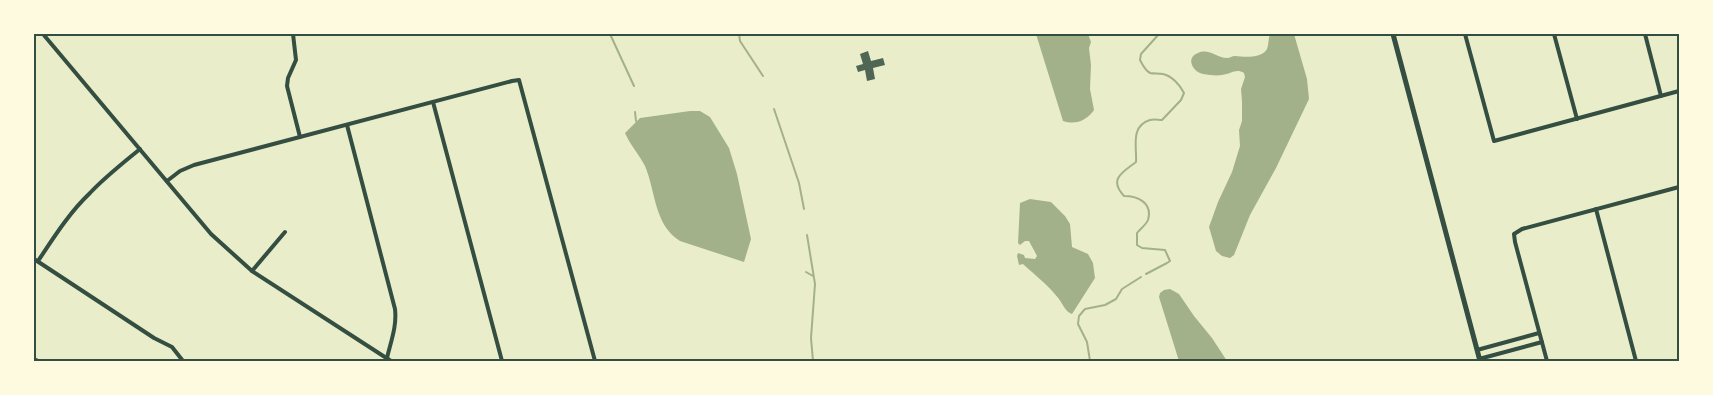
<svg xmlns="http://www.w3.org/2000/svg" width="1713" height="395" viewBox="0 0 1713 395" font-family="Mulish,sans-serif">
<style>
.water{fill:#a3b18a}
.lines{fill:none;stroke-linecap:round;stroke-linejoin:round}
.stream{stroke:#a3b18a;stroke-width:2}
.building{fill:#4f6655}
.minor{stroke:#344e41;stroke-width:4}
.tertiary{stroke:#344e41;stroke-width:5}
.neatline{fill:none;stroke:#344e41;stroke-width:2}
</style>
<rect width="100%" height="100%" fill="#e9edc9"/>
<g class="water">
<path d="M1036,34H1088L1091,42L1089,48L1091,65L1090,89L1094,110C1086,121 1076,125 1063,121Z"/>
<path d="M1270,34H1294L1307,79L1309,99L1276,168L1250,215L1234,255L1230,258L1222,256L1216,251L1209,227L1218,202L1232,172L1240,146L1239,130L1242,121V102L1241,89L1245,77L1244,73C1236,68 1231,74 1222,75C1216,76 1210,75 1203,74C1193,72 1185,58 1198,53C1209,48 1217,58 1227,58C1230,58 1232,56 1235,56C1244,57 1261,59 1267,49C1269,44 1268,39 1270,34Z"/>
<path d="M690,111H700L710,117L729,148L737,174L751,239L744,262L680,241C654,225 656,192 645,166C639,154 630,145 625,133L640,118Z"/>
<path d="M1030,199L1051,202L1065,216L1070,224L1072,247L1088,254L1093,263L1095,278L1072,314C1066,312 1063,305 1059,299C1049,286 1035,275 1023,264L1019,265L1017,256L1018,253L1024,255L1025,258L1035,259L1037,256L1029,241H1025L1020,245L1018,243L1020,203Z"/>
<polygon points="1170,289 1179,294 1194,316 1212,338 1227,361 1179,361 1159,297 1160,293 1164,290"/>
</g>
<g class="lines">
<g class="stream">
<polyline points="610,34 634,86"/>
<polyline points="739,34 740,41 763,76"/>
<polyline points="774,109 799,183 804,209"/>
<polyline points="635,112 636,121"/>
<polyline points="807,235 815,284 811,338 813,361"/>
<polyline points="806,272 813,276"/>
<path d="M1146,274L1167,263L1170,261L1165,250L1142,248L1137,245V233C1140,229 1146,225 1148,220C1153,203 1138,196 1124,196C1108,179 1123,172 1136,162C1137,147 1130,126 1150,120C1154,119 1158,120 1162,120L1181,100L1184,93C1180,85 1172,76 1163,74C1159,73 1154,74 1150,73C1146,71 1142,64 1140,60L1141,54L1159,34"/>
<polyline points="1090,361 1087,342 1078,324 1079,316 1085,309 1105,305 1116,299 1122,289 1141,277"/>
</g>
</g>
<polygon class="building" points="868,51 871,61 883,58 885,65 873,68 875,79 867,81 865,70 858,72 856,66 863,64 860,54"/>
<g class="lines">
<g class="minor">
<polyline points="43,34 211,234 252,271 391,361"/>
<polyline points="293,34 296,60 288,78 287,86 300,137"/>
<polyline points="1465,34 1494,141 1679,91"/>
<polyline points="1554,34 1577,119"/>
<polyline points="1645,34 1661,96"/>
<polyline points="433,102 502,361"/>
<path d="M347,125L395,309C397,326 391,341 387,358"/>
<polyline points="167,181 180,171 194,165 512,81 519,80 595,361"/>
<polyline points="1596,209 1636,361"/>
<polyline points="34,259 154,338 172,347 183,361"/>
<path d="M38,261C54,237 69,213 90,193C105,177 123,163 140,149"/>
<polyline points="252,271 285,232"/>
<polyline points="1477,350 1539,333"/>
<polyline points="34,359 38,361"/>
<polyline points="1479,359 1542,342"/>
<polyline points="1547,361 1515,242 1514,234 1522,229 1679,187"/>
</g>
<polyline class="tertiary" points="1393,34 1480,361"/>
</g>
<rect width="1713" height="395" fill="none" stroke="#fefae0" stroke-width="70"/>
<rect x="35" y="35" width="1643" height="325" class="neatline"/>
</svg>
